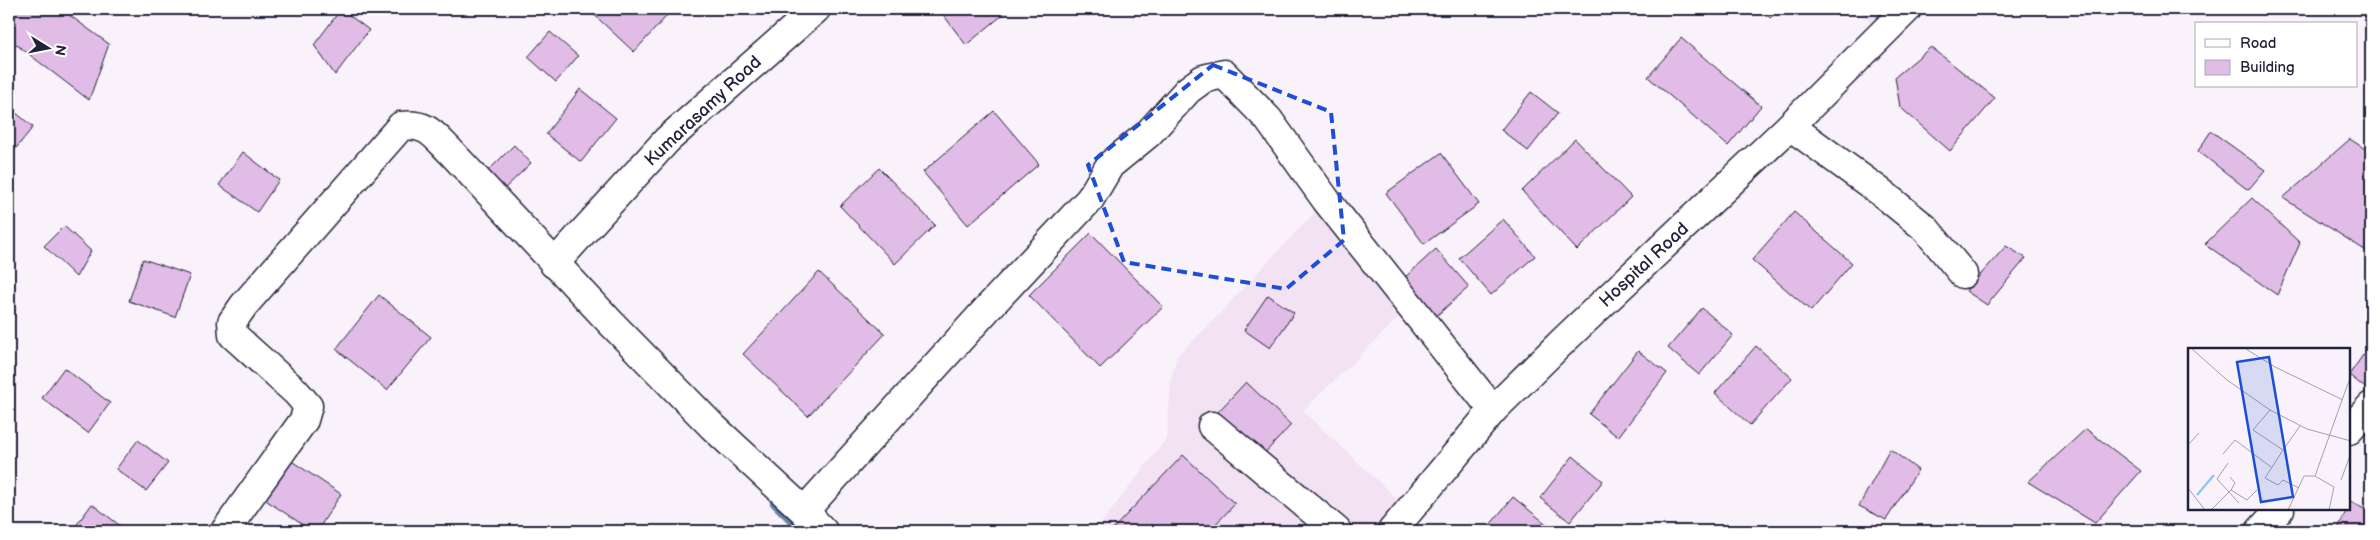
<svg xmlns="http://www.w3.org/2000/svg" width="2380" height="540" viewBox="0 0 2380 540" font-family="'Balsamiq Sans',sans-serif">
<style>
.built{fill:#f2e2f4}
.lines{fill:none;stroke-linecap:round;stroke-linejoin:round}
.stream{stroke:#6584a7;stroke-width:11}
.building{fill:#e1bce6;stroke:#22223b}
.minor-casing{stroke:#22223b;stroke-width:31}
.minor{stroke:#fff;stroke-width:28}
.marked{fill:none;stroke:#1d4ed8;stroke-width:4;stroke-dasharray:10 6;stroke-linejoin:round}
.labels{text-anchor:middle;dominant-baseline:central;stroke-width:4;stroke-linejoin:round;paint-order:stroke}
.street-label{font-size:18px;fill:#22223b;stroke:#fff}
.inset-river{fill:none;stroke:#92c5ef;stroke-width:2.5}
.inset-road{fill:none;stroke:#a39fae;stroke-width:1}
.view{fill:#1d4ed8;fill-opacity:0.15;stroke:#1d4ed8;stroke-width:2.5}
.inset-edge{fill:none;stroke:#22223b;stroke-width:2.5}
</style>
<rect width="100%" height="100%" fill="#f9f2fa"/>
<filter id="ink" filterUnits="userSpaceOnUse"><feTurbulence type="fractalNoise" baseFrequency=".02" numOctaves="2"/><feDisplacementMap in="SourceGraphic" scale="10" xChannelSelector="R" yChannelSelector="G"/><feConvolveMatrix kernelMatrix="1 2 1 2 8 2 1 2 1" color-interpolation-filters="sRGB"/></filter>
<g filter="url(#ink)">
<g class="built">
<polygon points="1855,9 1907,9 1883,34"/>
<polygon points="1326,200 1410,307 1303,411 1409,510 1392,531 1095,531 1167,438 1171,380 1177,356 1206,328"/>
</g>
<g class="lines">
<polyline class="stream" points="775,502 804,531"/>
</g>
<g class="building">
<polygon points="9,9 61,9 109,44 89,100 9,39"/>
<polygon points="341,9 369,30 335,75 314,45"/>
<polygon points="588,9 673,9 634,52"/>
<polygon points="939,9 1010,9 966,45"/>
<polygon points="1761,9 1780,9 1770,18"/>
<polygon points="550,32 578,56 556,82 528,57"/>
<polygon points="1681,38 1761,106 1728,146 1648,77"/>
<polygon points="1931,47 1995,98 1950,151 1900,107 1895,77"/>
<polygon points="580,89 616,118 581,162 546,134"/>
<polygon points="1531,92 1558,113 1528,151 1501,130"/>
<polygon points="9,107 33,127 9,157"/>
<polygon points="994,111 1039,164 968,225 923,172"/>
<polygon points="2211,131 2265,170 2248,190 2198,151"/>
<polygon points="1575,139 1631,197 1577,250 1522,191"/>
<polygon points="2350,139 2371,153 2371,254 2283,198"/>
<polygon points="514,145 531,163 500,193 484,175"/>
<polygon points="243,152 279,180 257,212 219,185"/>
<polygon points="1441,153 1479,204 1424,244 1386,193"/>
<polygon points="879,168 935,225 895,264 840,206"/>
<polygon points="2252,198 2300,243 2277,295 2205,244"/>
<polygon points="1794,212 1852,263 1811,311 1752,260"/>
<polygon points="1503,219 1535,256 1491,295 1459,258"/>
<polygon points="64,226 91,251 76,277 44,246"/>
<polygon points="1091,233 1163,307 1100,368 1029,295"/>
<polygon points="2006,246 2026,258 1987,305 1966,291"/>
<polygon points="1436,249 1469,287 1435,317 1402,280"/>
<polygon points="143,259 190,275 175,317 129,301"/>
<polygon points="819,272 885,334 808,416 743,354"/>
<polygon points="379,295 431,337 387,390 336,349"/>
<polygon points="1268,295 1294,313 1270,348 1244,330"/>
<polygon points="1702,308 1733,335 1699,375 1668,348"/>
<polygon points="1756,346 1792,378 1750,425 1715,393"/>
<polygon points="1638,351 1667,373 1618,437 1589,414"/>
<polygon points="2363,355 2371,361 2371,386 2368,390 2349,375"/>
<polygon points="64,368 110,403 88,433 42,398"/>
<polygon points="1246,382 1291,425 1261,457 1216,414"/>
<polygon points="2086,429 2141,471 2095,523 2028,482"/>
<polygon points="138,440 168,463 146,491 116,469"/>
<polygon points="1890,449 1918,470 1886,520 1859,506"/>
<polygon points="1183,455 1235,504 1209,531 1111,531"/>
<polygon points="284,456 341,494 317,531 312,531 258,495"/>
<polygon points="1573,456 1603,481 1570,522 1540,498"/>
<polygon points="1513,497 1555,531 1485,531"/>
<polygon points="2350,501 2371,511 2371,531 2337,531 2347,509 2349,509"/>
<polygon points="92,504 127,531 72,531"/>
</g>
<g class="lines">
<defs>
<g id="minor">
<polyline points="1790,126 1882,193 1925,228 1963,274"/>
<polyline points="554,264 667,140 816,9"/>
<polyline points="1212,426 1337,531"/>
<polyline points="2349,430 2371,406"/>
<path d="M225,531L304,420L308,406L296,392L233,335L232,322L244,305L401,126C427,123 433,134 450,151L611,323L712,426L805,512"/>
<polyline points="823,531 805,512 815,499 988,308 1090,199 1110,165 1148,134 1188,90 1203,79 1224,74 1268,119 1326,200 1493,410"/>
<polyline points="1392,531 1493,410 1564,340 1790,126 1907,9"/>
<polyline points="2260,531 2280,509"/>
</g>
</defs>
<use href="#minor" class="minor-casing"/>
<use href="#minor" class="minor"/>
</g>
</g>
<path class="marked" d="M1213,65L1331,112L1344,240L1286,289L1124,262L1088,165Z"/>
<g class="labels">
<g class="street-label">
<text transform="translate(703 111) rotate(-43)">Kumarasamy Road</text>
<text transform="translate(1644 265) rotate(-43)">Hospital Road</text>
</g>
</g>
<g transform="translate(2188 348)">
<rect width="162" height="162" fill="#f9f2fa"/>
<path class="inset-river" d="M9,147L26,127"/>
<path class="inset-road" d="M4,1L39,32L82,62L119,81L163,93M58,1L87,19L155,52M82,62L65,82L95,102L112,78M0,97L11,85M95,102L77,130L90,137L95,132L111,140M35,106L47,92L83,119M40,115L29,131L51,155M42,129L47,135L43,142M153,132L163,105M0,140L17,162M23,162L43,142L59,152L69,142M100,162L116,128H127M141,162L146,139L127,128L163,27"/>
<path class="view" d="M81,9L105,149L73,154L49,14Z"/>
<rect width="162" height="162" class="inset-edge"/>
</g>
<rect width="2380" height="540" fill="none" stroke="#fff" stroke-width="30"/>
<rect x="15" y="15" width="2350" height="510" fill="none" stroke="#22223b" stroke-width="2" filter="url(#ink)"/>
<rect x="2195" y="22" width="162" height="65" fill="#ffffff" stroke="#a7a7b1"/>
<rect x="2205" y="39" width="25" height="8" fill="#ffffff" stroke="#a7a7b1"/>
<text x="2240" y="48" font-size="15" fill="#22223b">Road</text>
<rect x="2205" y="60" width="25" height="15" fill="#e1bce6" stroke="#a7a7b1"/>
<text x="2240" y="72" font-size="15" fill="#22223b">Building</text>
<g transform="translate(48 48) rotate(100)" stroke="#ffffff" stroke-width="4" paint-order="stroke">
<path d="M0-4L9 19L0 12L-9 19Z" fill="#22223b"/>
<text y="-8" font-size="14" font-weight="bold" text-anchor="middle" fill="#22223b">N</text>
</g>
</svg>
